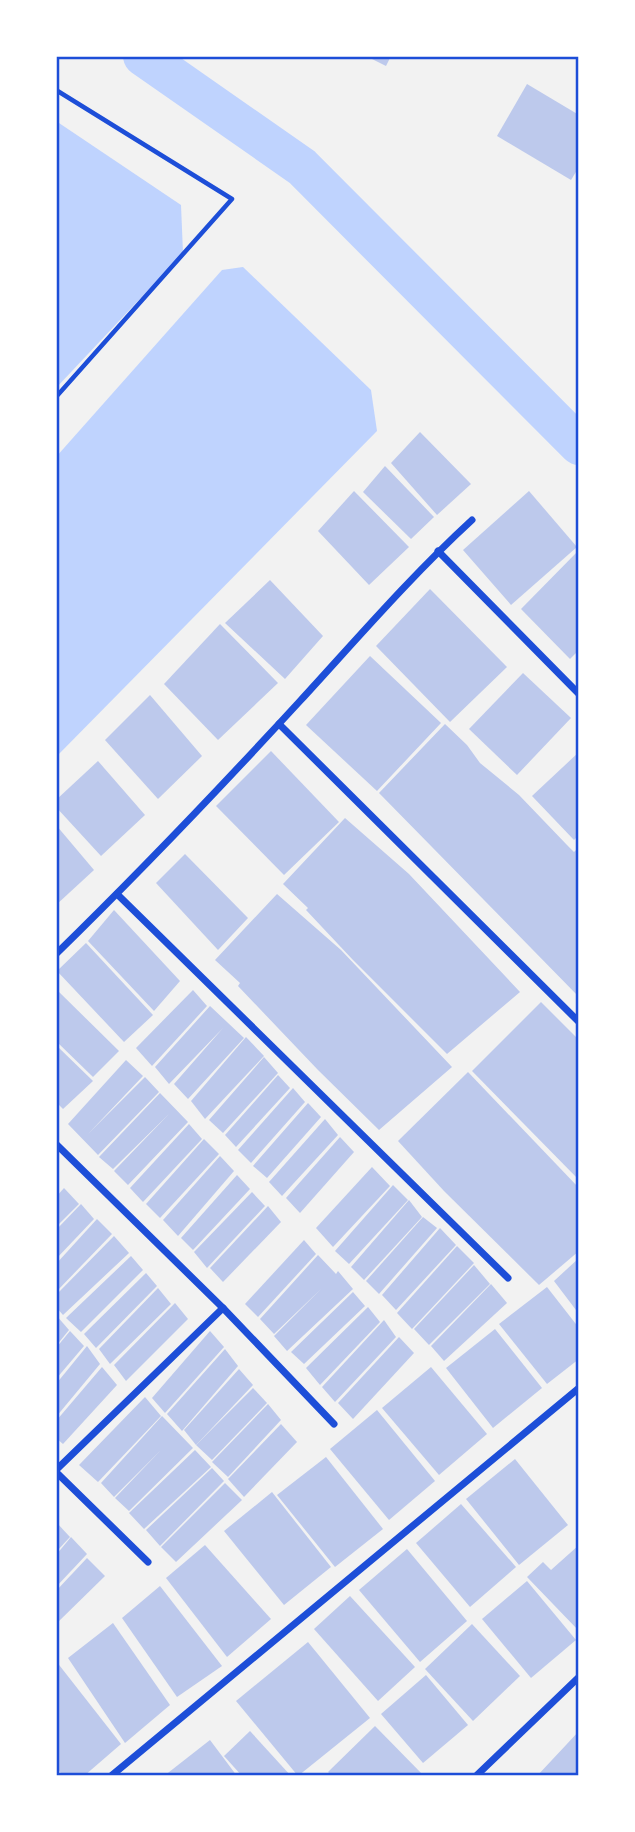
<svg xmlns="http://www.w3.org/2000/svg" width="635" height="1832" viewBox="0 0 635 1832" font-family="'Sofia Sans Condensed',sans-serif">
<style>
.water{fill:#bfd3fe}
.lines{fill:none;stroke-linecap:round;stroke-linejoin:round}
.canal{stroke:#bfd3fe;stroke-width:40}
.building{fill:#bdc9ec}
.path{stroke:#1d4ed8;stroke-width:4.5}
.minor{stroke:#1d4ed8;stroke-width:7}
.neatline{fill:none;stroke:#1d4ed8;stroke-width:2.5}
</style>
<rect width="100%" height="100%" fill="#f2f2f2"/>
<g class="water">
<polygon points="56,121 181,205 183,253 56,388"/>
<polygon points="243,267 371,390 377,431 56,757 56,457 222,270"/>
</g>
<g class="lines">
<polyline class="canal" points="143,56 302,167 579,445"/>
</g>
<g class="building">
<polygon points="366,56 391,56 386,66"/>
<polygon points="527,84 579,115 579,167 571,180 497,136"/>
<polygon points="420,432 471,484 437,515 391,463"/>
<polygon points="385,466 434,517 411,539 363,492"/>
<polygon points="354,491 409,547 369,585 318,531"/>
<polygon points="529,491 577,547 511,605 463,550"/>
<polygon points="579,550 579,650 570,659 521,609"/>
<polygon points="270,580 323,636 285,679 225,623"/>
<polygon points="430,589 507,667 450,722 376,646"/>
<polygon points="220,624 278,683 218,740 164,684"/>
<polygon points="370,656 441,723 377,791 306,725"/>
<polygon points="523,673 571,718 517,775 469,729"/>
<polygon points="150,695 202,756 158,799 105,740"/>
<polygon points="445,724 467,745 480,763 519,795 567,845 574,852 579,847 579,997 379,793"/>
<polygon points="271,751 339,822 284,875 216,806"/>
<polygon points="579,752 579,835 574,840 532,796"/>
<polygon points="98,761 145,815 101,856 56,807 56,800"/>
<polygon points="345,818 409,874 520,992 447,1054 353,960 306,910 308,908 283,884"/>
<polygon points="56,825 94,870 56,905"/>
<polygon points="185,854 248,918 218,950 156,883"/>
<polygon points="277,894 341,950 452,1067 379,1130 318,1070 238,986 240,983 215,960"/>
<polygon points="114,910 180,981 154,1011 88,941"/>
<polygon points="86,943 153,1015 124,1042 57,971"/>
<polygon points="56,989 119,1051 93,1077 56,1041"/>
<polygon points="193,990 207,1006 152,1066 136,1048"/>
<polygon points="541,1002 579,1040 579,1180 472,1071"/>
<polygon points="210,1006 244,1038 188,1099 174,1084 223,1028 169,1084 155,1067"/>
<polygon points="246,1037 264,1056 205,1119 191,1101"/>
<polygon points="56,1045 93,1081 63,1109 56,1102"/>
<polygon points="264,1057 278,1073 223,1133 209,1120"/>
<polygon points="126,1060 143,1076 88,1134 145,1077 159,1092 98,1155 68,1124"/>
<polygon points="468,1072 579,1188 579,1251 539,1285 444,1191 398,1141"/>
<polygon points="278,1075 290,1088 236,1147 225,1135"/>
<polygon points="293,1088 305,1102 251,1163 238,1150"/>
<polygon points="160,1093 188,1122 128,1185 114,1171 169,1114 113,1169 99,1157"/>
<polygon points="308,1103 321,1117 267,1178 253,1166"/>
<polygon points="325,1119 338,1135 282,1196 269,1182"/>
<polygon points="189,1124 202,1139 143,1202 130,1188"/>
<polygon points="340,1137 354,1152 300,1213 286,1198"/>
<polygon points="204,1139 219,1154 160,1218 146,1204"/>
<polygon points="220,1156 234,1171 178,1236 163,1220"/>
<polygon points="372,1167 390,1186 333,1247 316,1228"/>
<polygon points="237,1175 250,1189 193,1250 181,1238"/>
<polygon points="393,1185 408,1200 349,1264 335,1251"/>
<polygon points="64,1188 79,1204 56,1227 56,1197"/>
<polygon points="252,1192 265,1206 207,1268 194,1252"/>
<polygon points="409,1200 422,1217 364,1280 351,1267"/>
<polygon points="81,1204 94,1219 56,1259 56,1230"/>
<polygon points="268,1206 281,1222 223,1282 210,1268"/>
<polygon points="423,1217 437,1228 379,1294 366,1281"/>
<polygon points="97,1219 112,1234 56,1292 56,1264"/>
<polygon points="440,1228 456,1245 396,1310 382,1295"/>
<polygon points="114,1236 129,1253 63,1315 56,1307 56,1295"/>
<polygon points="304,1240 316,1254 258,1317 245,1304"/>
<polygon points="457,1246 474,1263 412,1329 397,1313"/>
<polygon points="318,1255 336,1274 338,1271 353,1289 287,1351 274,1336 321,1289 274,1334 260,1319"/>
<polygon points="131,1256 143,1270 81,1332 66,1318"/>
<polygon points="579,1258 579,1314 554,1281"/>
<polygon points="474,1265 490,1284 429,1345 414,1329"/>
<polygon points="146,1273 157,1286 96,1348 84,1334"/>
<polygon points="491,1284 507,1303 444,1361 431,1346"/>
<polygon points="547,1287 579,1328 579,1359 547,1384 499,1324"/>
<polygon points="158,1288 171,1304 110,1364 99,1349"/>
<polygon points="353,1292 365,1306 304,1364 291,1352"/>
<polygon points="175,1303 188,1319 126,1381 114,1365"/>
<polygon points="368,1307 380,1322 320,1385 306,1368"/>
<polygon points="56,1315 69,1330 56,1346"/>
<polygon points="384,1320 396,1337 335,1402 322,1387"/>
<polygon points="495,1329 542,1388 493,1428 446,1368"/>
<polygon points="70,1331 84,1346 56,1379 56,1348"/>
<polygon points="210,1331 224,1347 165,1413 152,1398"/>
<polygon points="399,1337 414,1353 353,1419 338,1403"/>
<polygon points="87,1346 100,1364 56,1417 56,1384"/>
<polygon points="225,1349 238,1366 182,1431 167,1414"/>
<polygon points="102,1367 117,1385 63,1444 56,1438 56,1421"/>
<polygon points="431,1367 487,1434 439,1475 382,1408"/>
<polygon points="239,1369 253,1385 196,1445 184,1430"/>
<polygon points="253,1388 267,1403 212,1460 196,1445"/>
<polygon points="145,1397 161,1416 98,1482 79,1465"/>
<polygon points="268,1404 281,1420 228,1477 212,1462"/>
<polygon points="377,1410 435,1481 389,1520 330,1449"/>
<polygon points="162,1416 193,1448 129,1511 115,1498 161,1450 114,1497 101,1483"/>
<polygon points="281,1424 297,1442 244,1497 228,1479"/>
<polygon points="195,1450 211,1467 144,1529 129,1513"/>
<polygon points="326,1457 383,1529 335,1567 277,1495"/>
<polygon points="515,1459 568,1525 519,1565 466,1499"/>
<polygon points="212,1468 224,1481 160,1546 146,1530"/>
<polygon points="225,1483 242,1500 176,1562 161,1547"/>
<polygon points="272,1492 331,1567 284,1605 224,1531"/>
<polygon points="461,1504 516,1567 470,1607 416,1543"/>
<polygon points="56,1522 70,1537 56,1552"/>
<polygon points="71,1537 87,1554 56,1587 56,1555"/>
<polygon points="205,1545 271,1619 227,1657 166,1578"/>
<polygon points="579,1545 579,1631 527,1577 543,1562 551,1570"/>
<polygon points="407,1549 467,1621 420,1662 359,1590"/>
<polygon points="87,1558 105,1576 56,1624 56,1591"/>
<polygon points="527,1581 576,1640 531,1678 482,1619"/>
<polygon points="160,1586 222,1666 177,1697 122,1618"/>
<polygon points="350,1596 415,1667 378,1701 314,1629"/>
<polygon points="113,1623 170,1705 125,1743 68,1658"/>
<polygon points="472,1624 520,1676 473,1721 425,1669"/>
<polygon points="308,1642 370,1718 298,1776 236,1701"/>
<polygon points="56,1661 121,1744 84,1776 63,1776 56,1767"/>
<polygon points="426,1675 468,1725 423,1763 381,1714"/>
<polygon points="375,1726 424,1776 332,1776 328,1772"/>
<polygon points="250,1731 291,1776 242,1776 224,1756"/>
<polygon points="579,1731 579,1776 537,1776 566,1745"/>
<polygon points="210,1740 237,1776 164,1776"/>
</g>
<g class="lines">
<polyline class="path" points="56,90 232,199 56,397"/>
<g class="minor">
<polyline points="438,551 579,694"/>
<polyline points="279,724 579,1022"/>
<polyline points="117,894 508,1278"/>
<path d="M56,954C140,872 221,787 300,701C356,640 411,576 472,520"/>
<polyline points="56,1144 223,1308 334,1424"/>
<polyline points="56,1470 223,1308"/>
<polyline points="56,1472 148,1562"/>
<polyline points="111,1776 579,1388"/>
<polyline points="476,1776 579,1677"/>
</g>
</g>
<rect width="635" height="1832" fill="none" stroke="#ffffff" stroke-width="116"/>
<rect x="58" y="58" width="519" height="1716" class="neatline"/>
</svg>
